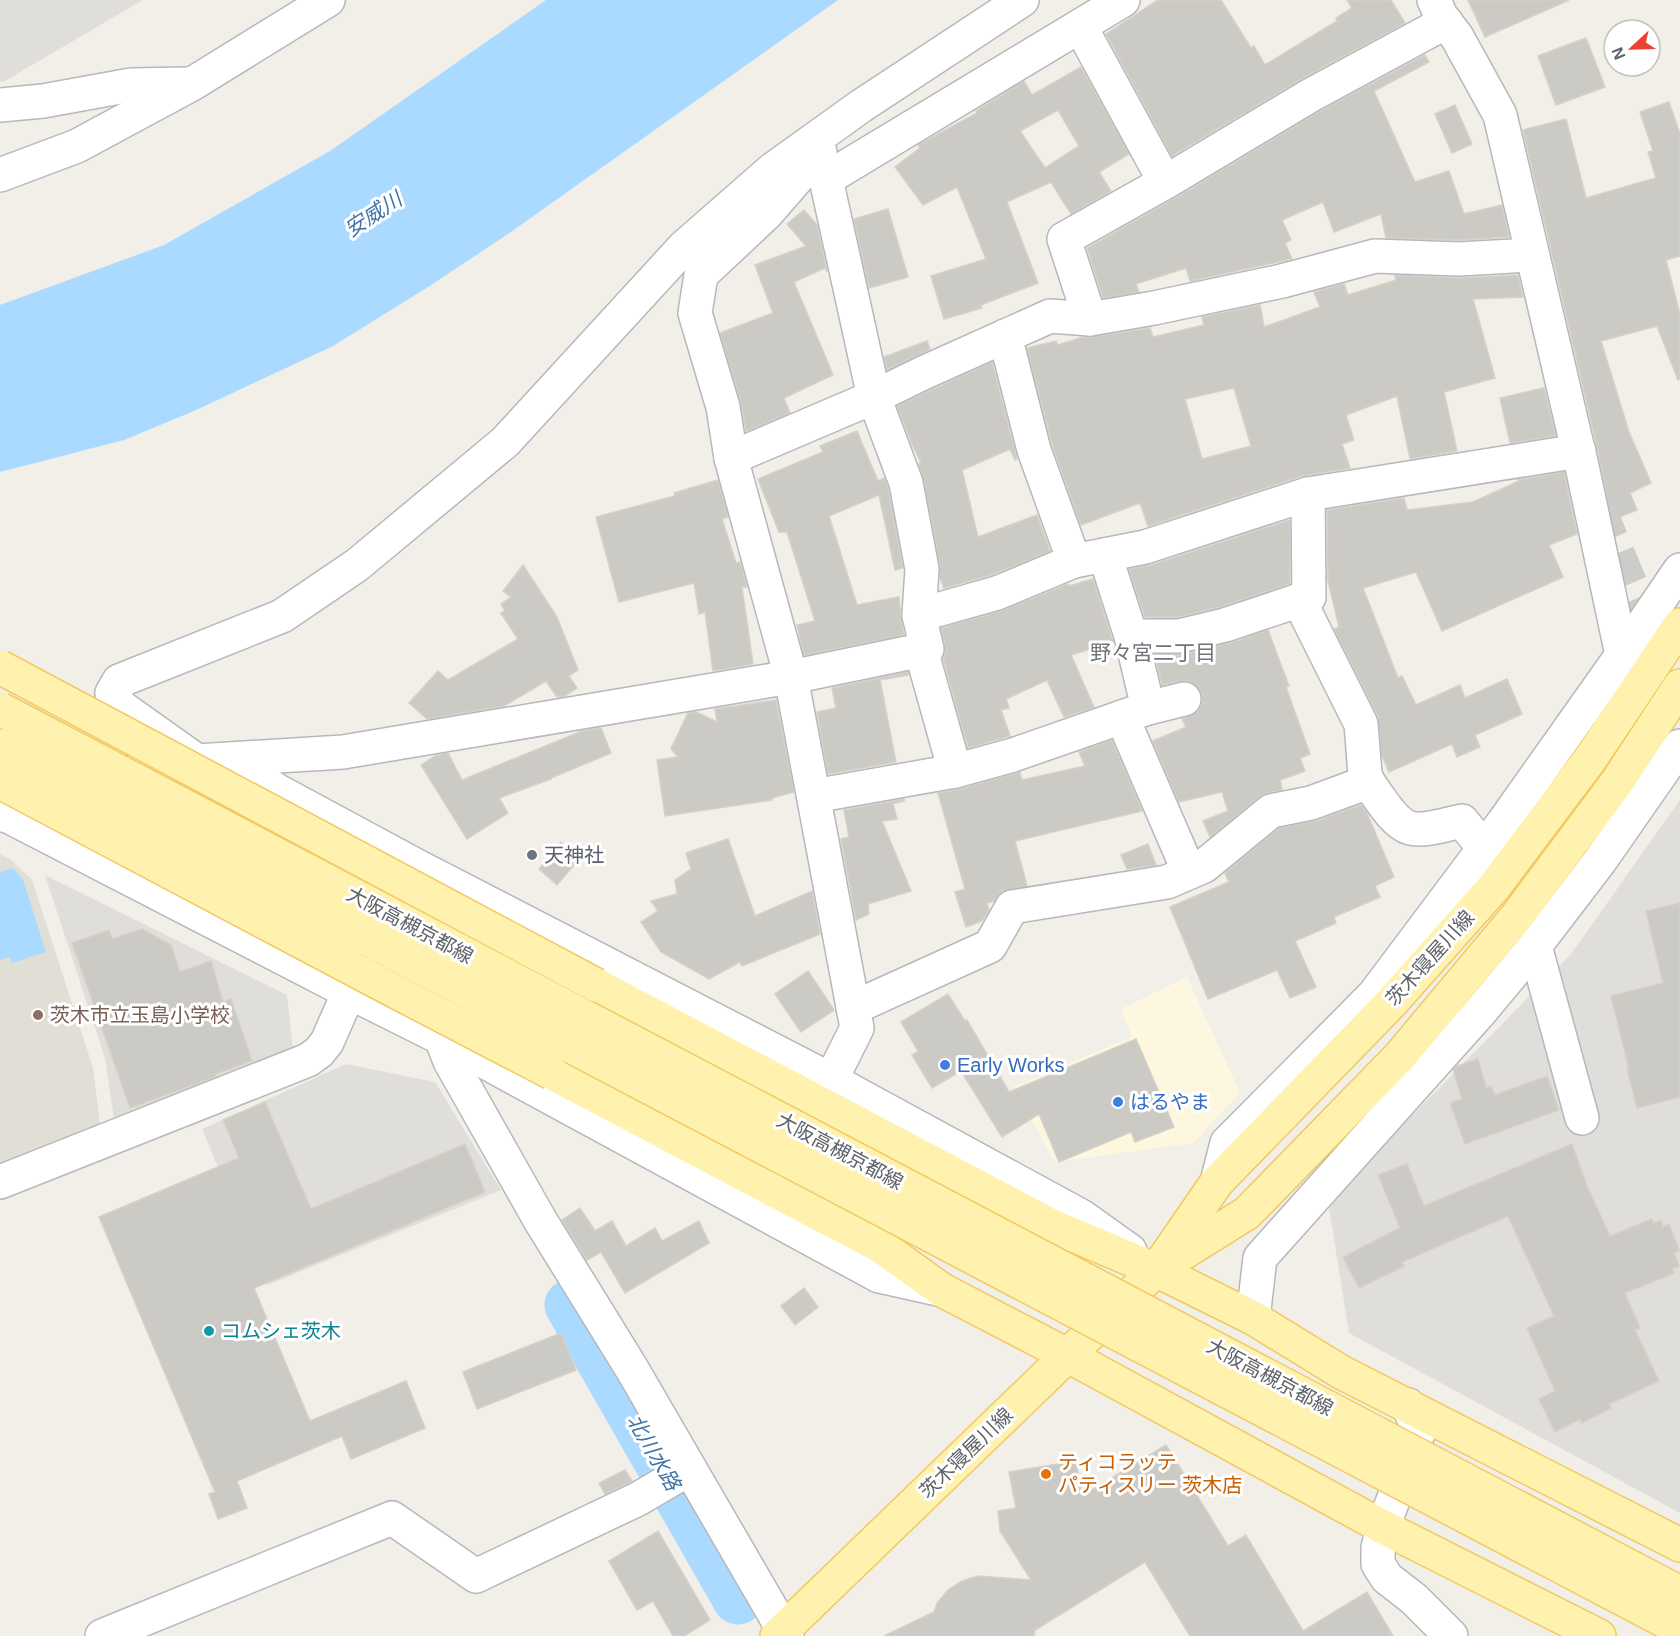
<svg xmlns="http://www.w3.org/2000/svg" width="1680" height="1636" viewBox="0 0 1680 1636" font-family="Arial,'Noto Sans JP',sans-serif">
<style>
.commercial{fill:#fef7e0}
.industrial{fill:#e0deda}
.education{fill:#e1ded6}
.water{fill:#aadaff}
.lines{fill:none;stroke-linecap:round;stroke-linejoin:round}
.river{stroke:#aadaff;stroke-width:51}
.building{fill:#cccac5;stroke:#d6d1c6;stroke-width:1.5;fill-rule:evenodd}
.minor-tunnel{stroke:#ccccc8;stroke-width:33;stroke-dasharray:33 16;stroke-linecap:butt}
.minor-casing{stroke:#b5b8bc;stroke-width:36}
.major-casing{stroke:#f2c960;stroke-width:36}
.minor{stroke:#fff;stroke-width:33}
.major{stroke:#fff2af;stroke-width:33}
.major-bridge-casing{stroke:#f2c960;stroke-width:36;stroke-linecap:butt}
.major-bridge{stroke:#fff2af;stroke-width:33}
.worship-dot{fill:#6b7280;stroke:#fff;stroke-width:2}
.education-dot{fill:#8d6e63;stroke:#fff;stroke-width:2}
.shop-dot{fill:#3f7fe0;stroke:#fff;stroke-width:2}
.culture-dot{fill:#0f9aa8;stroke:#fff;stroke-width:2}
.food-dot{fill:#e8710a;stroke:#fff;stroke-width:2}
.labels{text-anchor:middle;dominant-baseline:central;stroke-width:6;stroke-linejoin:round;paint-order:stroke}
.worship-label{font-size:20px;fill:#5b616d;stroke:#fff;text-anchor:start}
.street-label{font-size:20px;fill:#5f6368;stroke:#fff}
.education-label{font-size:20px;fill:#785e54;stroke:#fff;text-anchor:start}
.shop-label{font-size:20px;fill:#366cbe;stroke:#fff;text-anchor:start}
.culture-label{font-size:20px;fill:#0d838f;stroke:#fff;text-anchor:start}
.food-label{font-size:20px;fill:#c56008;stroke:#fff;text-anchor:start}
.water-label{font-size:21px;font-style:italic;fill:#4174aa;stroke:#fff}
.neighbourhood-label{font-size:21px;fill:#70757a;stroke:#fff}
</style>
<rect width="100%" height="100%" fill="#f1efe8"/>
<polygon class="commercial" points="1187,977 1240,1093 1193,1143 1055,1162 1013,1087 1132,1037 1121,1009"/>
<g class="industrial">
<polygon points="0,0 143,0 3,82 0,81"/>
<polygon points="1680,800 1680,1513 1349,1333 1328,1201 1571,954"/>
<polygon points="45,875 287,995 293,1049 114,1119 105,1058"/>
<polygon points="346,1064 435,1082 501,1190 267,1285 202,1129"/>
</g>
<polygon class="education" points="0,854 11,860 32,880 93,1068 100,1125 0,1165"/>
<g class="water">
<polygon points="546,0 838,0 508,234 428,287 333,346 194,411 124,440 0,472 0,305 164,245 330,151"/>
<polygon points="13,868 23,880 46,952 12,963 10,957 0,960 0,872"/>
</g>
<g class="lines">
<polyline class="river" points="570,1305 738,1599"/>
</g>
<g class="building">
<polygon points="1158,0 1221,0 1251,48 1254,46 1265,65 1337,21 1336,18 1352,8 1347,0 1391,0 1405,23 1301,79 1172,156 1106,34"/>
<polygon points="1468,0 1569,0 1485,37"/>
<polygon points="1586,38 1605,87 1556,105 1538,56"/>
<polygon points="1425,55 1429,62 1374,91 1415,182 1449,171 1464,214 1502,205 1509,237 1459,240 1386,238 1381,214 1334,232 1323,202 1282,220 1291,240 1285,243 1292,259 1190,281 1186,268 1136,284 1139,292 1103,298 1087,248 1179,196 1320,111"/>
<path d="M1081,67L1129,154L1099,172L1111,191L1071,214L1051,182L1007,202L1038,283L981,305L982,308L944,319L931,276L986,259L957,187L923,205L895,167L920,148L918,145L977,113L976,111L1024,81L1032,95ZM1058,110L1079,146L1045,168L1020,131Z"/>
<polygon points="1669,102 1680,134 1680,256 1666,260 1680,314 1680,379 1678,380 1657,326 1601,341 1629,432 1651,483 1630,493 1637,510 1612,520 1597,447 1523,130 1566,119 1586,198 1656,178 1648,152 1653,151 1640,112"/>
<polygon points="1455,105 1472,144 1452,153 1435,114"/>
<polygon points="888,209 908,277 869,288 854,219"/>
<polygon points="804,210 817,225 827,272 825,268 794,282 833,375 784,398 790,413 746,431 741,402 720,333 773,313 755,265 806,246 787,224"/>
<path d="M1395,275L1458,278L1518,275L1523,297L1473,299L1495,378L1444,392L1457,451L1410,459L1397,396L1346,415L1354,440L1342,444L1350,468L1302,476L1148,526L1140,503L1081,525L1052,444L1027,348L1056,341L1058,345L1083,337H1093L1150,328L1153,337L1204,325L1202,317L1260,305L1264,327L1320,307L1314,292L1344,284L1348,295L1396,280ZM1234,388L1251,446L1202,459L1185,399Z"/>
<polygon points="927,341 930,349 887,370 884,357"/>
<polygon points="992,362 1017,459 1015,460 1010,449 962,470 978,537 1037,515 1050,551 991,575 944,588 940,578 940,566 924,480 919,464 921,463 912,444 897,406"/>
<polygon points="1544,388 1556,436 1510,443 1500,398"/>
<polygon points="857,431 878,481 884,478 888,488 903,568 895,570 879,495 829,516 857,605 899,597 901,619 904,635 804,655 797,625 815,621 787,532 779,532 758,479 823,452 820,446"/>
<polygon points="1564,472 1577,534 1549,545 1563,577 1442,631 1416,572 1363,588 1398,678 1402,676 1416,705 1460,685 1465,698 1507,679 1522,714 1475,735 1480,747 1457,757 1452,744 1389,772 1382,756 1378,716 1334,629 1339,627 1328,581 1327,510 1404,498 1407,510 1473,502 1519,481 1518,480"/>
<polygon points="718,480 728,517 722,519 736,563 740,562 747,587 742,587 753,664 713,671 705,612 699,614 694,583 619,602 596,517 675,496 674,493"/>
<polygon points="1290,520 1290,584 1220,607 1177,617 1145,617 1129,569 1151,565"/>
<polygon points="523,565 557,617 578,670 569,676 577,688 565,696 557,697 546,681 504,706 427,719 409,703 438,671 448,680 518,639 501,613 505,611 501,604 511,597 503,591"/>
<polygon points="1093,579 1113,642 1071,655 1094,707 1064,717 1047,680 1006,699 1009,708 1001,710 1010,736 968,748 943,658 945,654 945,645 941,628 1004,610 1068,584 1069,586"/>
<polygon points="1268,630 1289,686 1286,687 1310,754 1300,758 1305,771 1280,780 1282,790 1267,793 1259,797 1210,837 1203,821 1228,811 1222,792 1179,802 1153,741 1186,727 1182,719 1197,712 1202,704 1202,694 1197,686 1189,681 1179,681 1162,685 1155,655 1183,654 1229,643"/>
<polygon points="908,672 908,675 880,680 896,762 828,774 817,712 836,708 832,688"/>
<polygon points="776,700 794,792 772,798 772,800 665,816 657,760 678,757 671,749 688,713 696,712 717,722 715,709"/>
<polygon points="601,728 611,753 551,778 551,779 499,798 508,813 467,839 421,765 435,756 448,753 462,780 582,731"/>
<polygon points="1110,741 1112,741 1142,811 1015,841 1027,886 1002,891 994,901 987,903 989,910 982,921 966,927 955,892 965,889 938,793 960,789 1020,772 1022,780 1085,766 1079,752"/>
<polygon points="904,799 904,801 893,804 897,819 882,821 911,891 868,904 869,914 856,920 841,839 849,837 844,810"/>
<polygon points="1361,805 1366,811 1394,877 1375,886 1380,897 1334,917 1336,923 1295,941 1316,987 1290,998 1277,970 1208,999 1170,907 1229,882 1225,873 1279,828 1317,821"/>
<polygon points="728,839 755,916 812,891 820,934 742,966 740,962 709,979 661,952 641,922 658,911 651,901 677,894 675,880 691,869 686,853"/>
<polygon points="561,842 580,858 557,885 539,869"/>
<polygon points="1148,844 1156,865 1127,869 1121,855"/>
<polygon points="1680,903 1680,1097 1637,1108 1627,1069 1629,1069 1611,996 1663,983 1646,911"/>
<polygon points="142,929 171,945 180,972 211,961 223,1002 231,999 252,1061 215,1074 216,1076 188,1087 130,1108 72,943 109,930 112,939"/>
<polygon points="808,971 834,1010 801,1032 775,994"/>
<polygon points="948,994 965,1021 967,1020 1009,1092 1136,1039 1174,1127 1135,1142 1131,1132 1059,1162 1039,1114 1002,1137 961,1071 932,1088 912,1055 918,1051 901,1022"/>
<polygon points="1478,1059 1486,1088 1491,1086 1495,1095 1547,1076 1559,1110 1465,1144 1450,1103 1462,1099 1453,1070 1457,1066"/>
<polygon points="265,1102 311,1209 465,1144 485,1192 254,1288 310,1421 406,1381 425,1428 351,1459 342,1436 237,1481 247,1508 218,1519 209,1494 215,1492 99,1217 239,1158 223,1120"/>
<polygon points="1572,1144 1587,1186 1610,1236 1652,1219 1653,1223 1661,1220 1663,1227 1669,1224 1679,1250 1674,1253 1679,1266 1672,1269 1674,1273 1625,1293 1640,1328 1635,1330 1659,1381 1609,1404 1611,1408 1582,1423 1580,1419 1555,1432 1539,1399 1555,1391 1527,1328 1554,1316 1508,1216 1402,1262 1404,1266 1359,1288 1343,1257 1400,1228 1378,1175 1407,1164 1424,1206"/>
<polygon points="580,1208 595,1231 612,1221 626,1246 655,1228 662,1241 699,1221 709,1243 625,1293 601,1252 587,1260 562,1220"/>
<polygon points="804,1288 818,1307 795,1325 781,1306"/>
<polygon points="561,1333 576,1370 477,1409 463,1372"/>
<polygon points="1166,1445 1228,1546 1246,1535 1303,1631 1367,1592 1393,1636 1190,1636 1145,1562 1035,1630 1034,1636 884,1636 934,1612 937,1603 948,1590 962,1581 978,1576 1031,1580 1000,1531 998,1511 1016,1508 1009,1472 1076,1461 1082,1496"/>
<polygon points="625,1470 632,1481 605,1494 599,1483"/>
<polygon points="658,1531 710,1620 684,1636 673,1636 653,1601 637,1610 609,1561"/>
</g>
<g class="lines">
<polyline class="minor-tunnel" points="1599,508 1656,643"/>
<defs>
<g id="minor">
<polyline points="1434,0 1441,16 1457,37 1500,115 1583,471 1622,655"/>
<polyline points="1080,26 1165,182"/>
<polyline points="0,105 43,101 131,85 187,84"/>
<polyline points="0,175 77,146 192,84 328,0"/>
<polyline points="1090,319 1064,239 1169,180 1311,95 1446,22"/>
<polyline points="1005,336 1034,450 1074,561"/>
<polyline points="731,458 723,407 695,313 701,275 767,213 820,152"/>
<polyline points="1105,555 1131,636 1148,708"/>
<polyline points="1299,600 1361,724 1365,774 1368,782"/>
<polyline points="919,615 997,593 1074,561 1145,547 1308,494 1579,451"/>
<polyline points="1131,636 1179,636 1225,625 1309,597 1308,494"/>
<polyline points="921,650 955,771"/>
<polyline points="1122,717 1189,872"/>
<polyline points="190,756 121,707 112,693 119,681 282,616 357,565 505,442 684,247 772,170 861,106 1022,0"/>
<polyline points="237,759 258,778 278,791 417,866 831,1080 1081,1216 1130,1251"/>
<polyline points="106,777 196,761 343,752 791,677 927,649 919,615 922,569 906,483 874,397 826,179 1123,0"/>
<polyline points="814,796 955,771 1013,755 1148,708 1184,699"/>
<polyline points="0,814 10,817 349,992 441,1038 879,1276 942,1290"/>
<polyline points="1535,946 1582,1118"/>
<path d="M853,1008L990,946L1012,907L1167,882L1204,866L1271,811L1311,803L1368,782C1378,795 1393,823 1410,828C1423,832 1449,824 1462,821L1484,848"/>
<polyline points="441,1038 450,1061 540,1220 632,1369 787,1636"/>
<polyline points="831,1080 857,1028 791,677 731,458 874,397 923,373 1050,316 1090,319 1154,308 1282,281 1375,256 1459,259 1532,255"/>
<polyline points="0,1182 308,1060 319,1052 327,1042 349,992 359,973"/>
<polyline points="1217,1182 1227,1143 1374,995 1503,823 1622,655 1680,570"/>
<polyline points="1253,1318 1260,1258 1481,1011 1535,946 1600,861 1680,746"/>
<polyline points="1408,1405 1419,1431 1383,1527 1378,1548 1378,1564 1387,1578 1414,1599 1451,1636"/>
<polyline points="102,1636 392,1518 476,1576 638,1499 689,1469"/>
</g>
<g id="major">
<polyline points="596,985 1052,1226 1156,1270 1253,1318 1341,1372 1680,1545"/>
<polyline points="552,1073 882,1247 942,1290 1067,1355 1383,1527 1599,1636"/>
<polyline points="1164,1259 1217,1182 1391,1003 1494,887 1591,758 1680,625"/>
<polyline points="777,1636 1156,1270 1247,1213 1400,1056 1517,916 1617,782 1680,686"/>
</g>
</defs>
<use href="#minor" class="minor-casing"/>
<use href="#major" class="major-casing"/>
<use href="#minor" class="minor"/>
<use href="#major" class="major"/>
<defs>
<g id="major-bridge">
<polyline points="0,667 596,985"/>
<polyline points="0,709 1680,1593"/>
<polyline points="0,746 1680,1629"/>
<polyline points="0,782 389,988 552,1073"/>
</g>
</defs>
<use href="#major-bridge" class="major-bridge-casing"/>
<use href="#major-bridge" class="major-bridge"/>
</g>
<circle class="worship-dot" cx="532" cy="855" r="6"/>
<circle class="education-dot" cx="38" cy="1015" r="6"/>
<g class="shop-dot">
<circle cx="945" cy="1065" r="6"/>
<circle cx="1118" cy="1102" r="6"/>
</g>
<circle class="culture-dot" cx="209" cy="1331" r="6"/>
<circle class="food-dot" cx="1046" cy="1474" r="6"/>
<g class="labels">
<g class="worship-label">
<text x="544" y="855">天神社</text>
</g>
<g class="street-label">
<text transform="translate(410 925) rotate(28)">大阪高槻京都線</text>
<text transform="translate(1430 958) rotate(-48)">茨木寝屋川線</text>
<text transform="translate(840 1151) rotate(28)">大阪高槻京都線</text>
<text transform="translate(1270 1377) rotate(28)">大阪高槻京都線</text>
<text transform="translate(966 1453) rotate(-44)">茨木寝屋川線</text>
</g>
<g class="education-label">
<text x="50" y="1015">茨木市立玉島小学校</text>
</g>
<g class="shop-label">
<text x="957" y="1065">Early Works</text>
<text x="1130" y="1102">はるやま</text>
</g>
<g class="culture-label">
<text x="221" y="1331">コムシェ茨木</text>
</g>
<g class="food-label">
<text x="1058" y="1462">ティコラッテ<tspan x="1058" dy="23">パティスリー 茨木店</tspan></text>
</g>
<g class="water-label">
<text transform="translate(373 214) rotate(-33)">安威川</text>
<text transform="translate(654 1452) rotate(60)">北川水路</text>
</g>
<g class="neighbourhood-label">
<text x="1153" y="652">野々宮二丁目</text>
</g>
</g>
<g transform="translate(1632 48) rotate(248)"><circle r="28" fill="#ffffff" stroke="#bfc1c3" stroke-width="1.5"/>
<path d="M0-4.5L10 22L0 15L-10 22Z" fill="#ea4335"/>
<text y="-9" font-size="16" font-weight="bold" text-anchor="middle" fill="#5f6368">N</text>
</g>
</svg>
